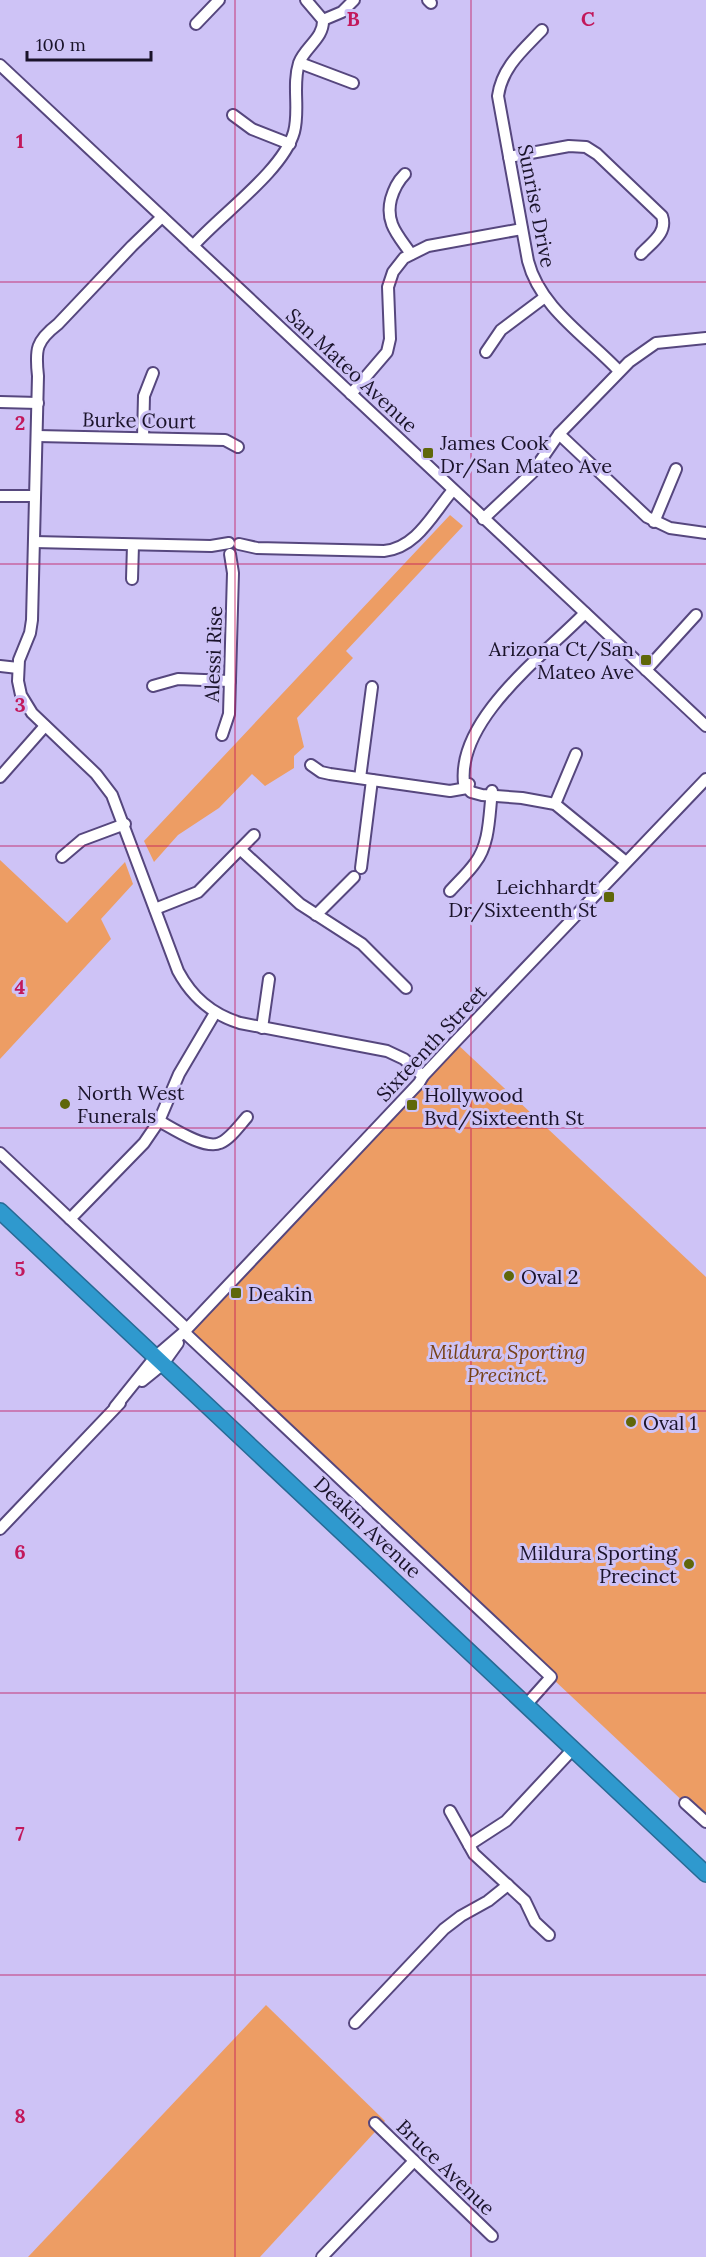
<svg xmlns="http://www.w3.org/2000/svg" width="706" height="2257" viewBox="0 0 706 2257" font-family="Lora,serif">
<style>
.green{fill:#ed9d64}
.lines{fill:none;stroke-linecap:round;stroke-linejoin:round}
.minor-casing{stroke:#56477e;stroke-width:14}
.highway-casing{stroke:#286a95;stroke-width:18}
.minor{stroke:#fff;stroke-width:10}
.highway{stroke:#2f99ce;stroke-width:15}
.grid{fill:none;stroke:#c2185b;stroke-width:1.5;stroke-opacity:0.55}
.poi-dot{fill:#5f670a;stroke:#cec3f6;stroke-width:2}
.labels{text-anchor:middle;dominant-baseline:central;stroke-width:6;stroke-linejoin:round;paint-order:stroke}
.street-label{font-size:20px;fill:#1a132a;stroke:#cec3f6}
.poi-label{font-size:20px;fill:#1a132a;stroke:#cec3f6;text-anchor:start}
.park-label{font-size:20px;font-style:italic;fill:#764116;stroke:#cec3f6}
.grid-label{font-size:20px;text-anchor:middle;font-weight:bold;fill:#c2185b;stroke:#cec3f6;stroke-width:6;stroke-linejoin:round;paint-order:stroke}
</style>
<rect width="100%" height="100%" fill="#cec3f6"/>
<g class="green">
<polygon points="450,515 463,526 346,651 353,658 297,718 304,747 294,756 294,768 265,786 252,774 219,808 178,835 154,862 144,841"/>
<polygon points="0,860 67,923 125,862 133,884 101,919 111,939 0,1059"/>
<polygon points="455,1042 706,1277 706,1823 184,1332"/>
<polygon points="266,2005 385,2121 260,2257 28,2257"/>
</g>
<g class="lines">
<defs>
<g id="minor">
<polyline points="306,0 323,20"/>
<polyline points="428,0 431,3"/>
<polyline points="323,20 342,12 354,0"/>
<polyline points="196,24 219,0"/>
<path d="M542,30C523,50 502,67 498,96L528,261C540,308 587,337 619,371"/>
<polyline points="300,63 353,83"/>
<polyline points="0,65 706,726"/>
<polyline points="233,115 252,129 290,144"/>
<path d="M509,157L569,146L586,147L597,154L662,216C668,233 651,243 641,254"/>
<path d="M405,174C397,182 394,189 391,199C385,223 398,235 411,254"/>
<path d="M162,217L132,246L58,324C36,341 35,349 38,376L32,620L30,633L19,660L18,681L21,695L32,713L96,774L112,795L178,971C192,997 211,1014 240,1023L387,1051L404,1059L423,1076"/>
<path d="M193,246C220,215 283,171 294,132C300,110 292,85 299,63C305,47 324,38 323,20"/>
<polyline points="486,352 501,330 545,297"/>
<polyline points="351,394 387,352 390,339 388,287 393,272 404,258 428,246 522,229"/>
<polyline points="0,402 38,403"/>
<polyline points="559,434 647,517 670,528 706,533"/>
<polyline points="37,436 225,440 238,447"/>
<polyline points="143,438 144,396 153,373"/>
<polyline points="0,496 35,496"/>
<polyline points="483,519 532,473 559,434 629,362 656,343 706,338"/>
<polyline points="654,522 676,469"/>
<polyline points="34,542 211,546 229,543"/>
<path d="M239,544L257,548L384,551C417,548 433,513 453,490"/>
<polyline points="132,579 133,545"/>
<path d="M585,613C544,655 457,719 464,783L471,792L482,795L522,798L555,804L626,862"/>
<polyline points="0,666 18,668"/>
<polyline points="646,670 696,615"/>
<polyline points="153,686 178,679 230,681"/>
<polyline points="222,735 229,714 233,573 230,554"/>
<polyline points="311,765 321,772 330,774 450,791 467,788 469,784"/>
<polyline points="0,777 45,726"/>
<polyline points="360,778 372,687"/>
<polyline points="555,804 576,754"/>
<polyline points="240,849 300,904 362,944 406,988"/>
<polyline points="62,857 82,840 125,824"/>
<polyline points="361,868 372,780"/>
<path d="M450,891C458,882 468,873 475,863C490,844 489,815 492,791"/>
<polyline points="155,909 198,892 254,835"/>
<polyline points="316,915 354,877"/>
<polyline points="262,1028 269,979"/>
<path d="M159,1121C172,1128 205,1150 220,1143C230,1139 239,1126 247,1117"/>
<polyline points="0,1153 187,1329"/>
<polyline points="70,1219 144,1143 159,1121 179,1074 215,1013"/>
<polyline points="184,1332 551,1677 526,1705"/>
<polyline points="142,1381 163,1364 178,1343"/>
<polyline points="115,1407 156,1356 184,1332 419,1083 423,1076 455,1042 706,779"/>
<polyline points="0,1529 120,1403"/>
<polyline points="685,1803 706,1822"/>
<polyline points="450,1811 474,1854 525,1901 535,1922 549,1935"/>
<polyline points="469,1845 506,1821 573,1749"/>
<polyline points="355,2023 444,1929 461,1916 488,1901 508,1885"/>
<polyline points="375,2123 492,2236"/>
<polyline points="322,2257 414,2161"/>
</g>
<polyline id="highway" points="0,1211 706,1874"/>
</defs>
<use href="#minor" class="minor-casing"/>
<use href="#highway" class="highway-casing"/>
<use href="#minor" class="minor"/>
<use href="#highway" class="highway"/>
</g>
<path class="grid" d="M235,0V2257M471,0V2257M0,282H706M0,564H706M0,846H706M0,1128H706M0,1411H706M0,1693H706M0,1975H706"/>
<g class="poi-dot">
<rect x="422" y="447" width="12" height="12" rx="3"/>
<rect x="640" y="654" width="12" height="12" rx="3"/>
<rect x="603" y="891" width="12" height="12" rx="3"/>
<circle cx="65" cy="1104" r="6"/>
<rect x="406" y="1099" width="12" height="12" rx="3"/>
<circle cx="509" cy="1276" r="6"/>
<rect x="230" y="1287" width="12" height="12" rx="3"/>
<circle cx="631" cy="1422" r="6"/>
<circle cx="689" cy="1564" r="6"/>
</g>
<g class="labels">
<g class="street-label">
<text transform="translate(537 206) rotate(79)">Sunrise Drive</text>
<text transform="translate(352 370) rotate(43)">San Mateo Avenue</text>
<text transform="translate(139 420) rotate(1)">Burke Court</text>
<text transform="translate(213 654) rotate(-88)">Alessi Rise</text>
<text transform="translate(431 1043) rotate(-47)">Sixteenth Street</text>
<text transform="translate(368 1527) rotate(43)">Deakin Avenue</text>
<text transform="translate(446 2167) rotate(44)">Bruce Avenue</text>
</g>
<g class="poi-label">
<text x="440" y="442">James Cook<tspan x="440" dy="23">Dr/San Mateo Ave</tspan></text>
<text x="634" y="648" text-anchor="end">Arizona Ct/San<tspan x="634" dy="23">Mateo Ave</tspan></text>
<text x="597" y="886" text-anchor="end">Leichhardt<tspan x="597" dy="23">Dr/Sixteenth St</tspan></text>
<text x="77" y="1092">North West<tspan x="77" dy="23">Funerals</tspan></text>
<text x="424" y="1094">Hollywood<tspan x="424" dy="23">Bvd/Sixteenth St</tspan></text>
<text x="521" y="1276">Oval 2</text>
<text x="248" y="1293">Deakin</text>
<text x="643" y="1422">Oval 1</text>
<text x="677" y="1552" text-anchor="end">Mildura Sporting<tspan x="677" dy="23">Precinct</tspan></text>
</g>
<g class="park-label">
<text x="507" y="1351">Mildura Sporting<tspan x="507" dy="23">Precinct.</tspan></text>
</g>
</g>
<g class="grid-label">
<text x="353" y="26">B</text>
<text x="588" y="26">C</text>
<text x="20" y="148">1</text>
<text x="20" y="430">2</text>
<text x="20" y="712">3</text>
<text x="20" y="994">4</text>
<text x="20" y="1276">5</text>
<text x="20" y="1559">6</text>
<text x="20" y="1841">7</text>
<text x="20" y="2123">8</text>
</g>
<path d="M27 51v9h124v-9" fill="none" stroke="#1a132a" stroke-width="3"/>
<text x="36" y="51" font-size="18" fill="#1a132a" stroke="#cec3f6" stroke-width="4.5" paint-order="stroke">100 m</text>
</svg>
